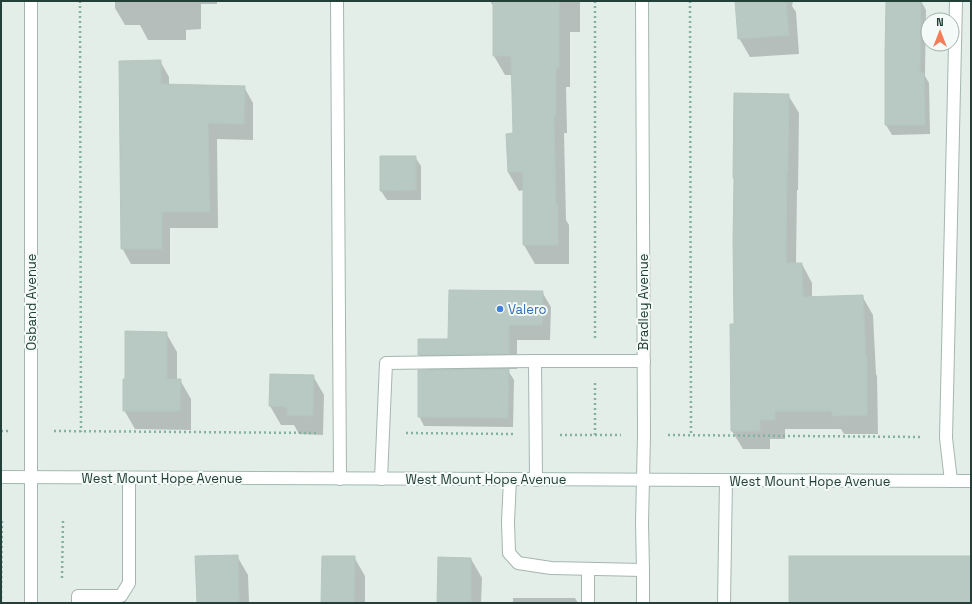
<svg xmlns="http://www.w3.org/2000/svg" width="972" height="604" viewBox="0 0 972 604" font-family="'Space Grotesk',sans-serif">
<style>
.shadow{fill:#0003}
.building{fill:#b8c8c2;stroke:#b5c7c0}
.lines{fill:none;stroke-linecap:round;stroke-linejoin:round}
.lane-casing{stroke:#a5b6b0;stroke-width:14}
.street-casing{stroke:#a5b6b0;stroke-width:14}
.secondary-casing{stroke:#a1bab0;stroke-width:14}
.path{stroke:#83b2a2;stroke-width:2.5;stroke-dasharray:2 3;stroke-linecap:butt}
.lane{stroke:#fff;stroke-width:12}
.street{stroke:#fff;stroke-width:12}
.secondary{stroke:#fff;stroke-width:12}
.shop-dot{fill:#3f7fe0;stroke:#f4faf7;stroke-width:1.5}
.labels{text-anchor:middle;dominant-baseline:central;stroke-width:4;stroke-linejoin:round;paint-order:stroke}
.street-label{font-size:13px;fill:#224037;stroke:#f4faf7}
.shop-label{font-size:13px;fill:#366cbe;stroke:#f4faf7;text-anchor:start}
</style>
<rect width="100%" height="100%" fill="#e3eee9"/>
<g class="shadow">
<polygon points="115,1 217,1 217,4 201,4 201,29 186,30 186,40 148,40 140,25 125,25 115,8"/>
<polygon points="490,1 580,1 580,32 570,32 570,87 566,87 567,133 564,133 566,220 569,225 569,264 535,264 524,245 524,190 519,191 508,172 514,134 513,75 505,75 494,56 494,7"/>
<polygon points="736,1 793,1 792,6 796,12 799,54 750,57 739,38"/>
<polygon points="887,1 921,1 926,10 925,76 929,83 930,134 892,135 886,125 886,54"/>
<polygon points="160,61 169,77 169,85 244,87 253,103 253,140 217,139 218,228 170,228 170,264 131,264 122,248"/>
<polygon points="788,95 799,113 798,190 797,190 796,264 802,264 812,283 812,298 862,296 873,315 876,374 877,376 878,434 844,434 841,429 785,429 785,439 770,439 770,449 743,449 732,431 735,325"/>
<polygon points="415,157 421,166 421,200 387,200 381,191"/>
<polygon points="542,292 551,307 550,340 517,340 517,369 507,369 514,380 513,427 424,426 419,416 428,371 419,355"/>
<polygon points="166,333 177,352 177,380 180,380 191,399 191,430 135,429 124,410"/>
<polygon points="313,376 324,395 323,435 299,434 294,425 281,425 270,406"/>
<polygon points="237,556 248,575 249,603 198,603"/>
<polygon points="354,557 365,576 365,603 322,603"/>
<polygon points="471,559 482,578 481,603 438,603"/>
<polygon points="513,598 575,598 578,603 513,603"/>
</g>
<g class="building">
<polygon points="493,1 559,1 559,68 556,68 556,115 554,115 556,205 558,205 558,245 523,245 523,172 508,172 506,134 513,133 511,56 493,56"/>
<polygon points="735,1 786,1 789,35 738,39"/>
<polygon points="886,1 921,1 920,73 924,73 925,125 885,125 885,54"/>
<polygon points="161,60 161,84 245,86 244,124 208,123 210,212 162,212 162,249 121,249 119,61"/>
<polygon points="734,93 789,94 788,171 787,171 786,263 802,263 803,297 863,295 866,357 867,357 867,415 832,416 832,411 775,411 775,420 760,420 760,431 731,431 730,324 734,324 733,240 734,178 733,178"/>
<polygon points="380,156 416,156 416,190 380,191"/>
<polygon points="449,290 543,291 542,325 509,325 509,354 418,355 418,339 448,339"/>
<polygon points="125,331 167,332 167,379 181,379 180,411 123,411 123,379 125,379"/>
<polygon points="509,369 508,418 418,417 418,370"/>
<polygon points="270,374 314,375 313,416 287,415 287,407 269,406"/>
<polygon points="238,555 239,603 197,603 195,556"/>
<polygon points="322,556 355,556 354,603 321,603"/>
<rect x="789" y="556" width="182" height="47"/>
<polygon points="438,557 471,558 471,603 437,603"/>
</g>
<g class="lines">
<defs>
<g id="lane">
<polyline points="337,1 340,479"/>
<polyline points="381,479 386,363 535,361"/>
<polyline points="510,479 508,522 509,553 518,563 551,568 643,570"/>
<polyline points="536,480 535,361 644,361"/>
<polyline points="951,481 946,438 956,1"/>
<polyline points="588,569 588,603"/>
<polyline points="78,603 78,596 121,596 129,583 129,478"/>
<polyline points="724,603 726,480"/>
</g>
<g id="street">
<polyline points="31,1 31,603"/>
<polyline points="642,1 644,435 642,523 643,570 643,603"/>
</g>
<polyline id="secondary" points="1,477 971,481"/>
</defs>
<use href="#lane" class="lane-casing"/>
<use href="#street" class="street-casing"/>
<use href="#secondary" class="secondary-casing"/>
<g class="path">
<polyline points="80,1 81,432"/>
<polyline points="595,1 595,338"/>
<polyline points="690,1 691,435"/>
<polyline points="595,383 595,435"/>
<polyline points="1,431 9,431"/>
<polyline points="54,431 317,433"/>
<polyline points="406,433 513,434"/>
<polyline points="560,435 621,435"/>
<polyline points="668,435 923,437"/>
<polyline points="62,578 63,521"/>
<polyline points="1,603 2,521"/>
</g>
<use href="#lane" class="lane"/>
<use href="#street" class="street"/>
<use href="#secondary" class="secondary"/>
</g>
<circle class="shop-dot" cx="500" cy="309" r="4"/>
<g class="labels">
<g class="street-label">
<text transform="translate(31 302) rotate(-90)">Osband Avenue</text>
<text transform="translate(643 302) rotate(-90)">Bradley Avenue</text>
<text x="162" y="478">West Mount Hope Avenue</text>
<text x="486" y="479">West Mount Hope Avenue</text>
<text x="810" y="481">West Mount Hope Avenue</text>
</g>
<g class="shop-label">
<text x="508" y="309">Valero</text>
</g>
</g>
<rect width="972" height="604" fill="none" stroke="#224037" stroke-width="4"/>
<g transform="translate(940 32)"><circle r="19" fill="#f4faf7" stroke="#a0b0aa"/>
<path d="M0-3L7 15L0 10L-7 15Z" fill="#f57c59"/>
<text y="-6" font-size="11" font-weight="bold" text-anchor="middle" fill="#224037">N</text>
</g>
</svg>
